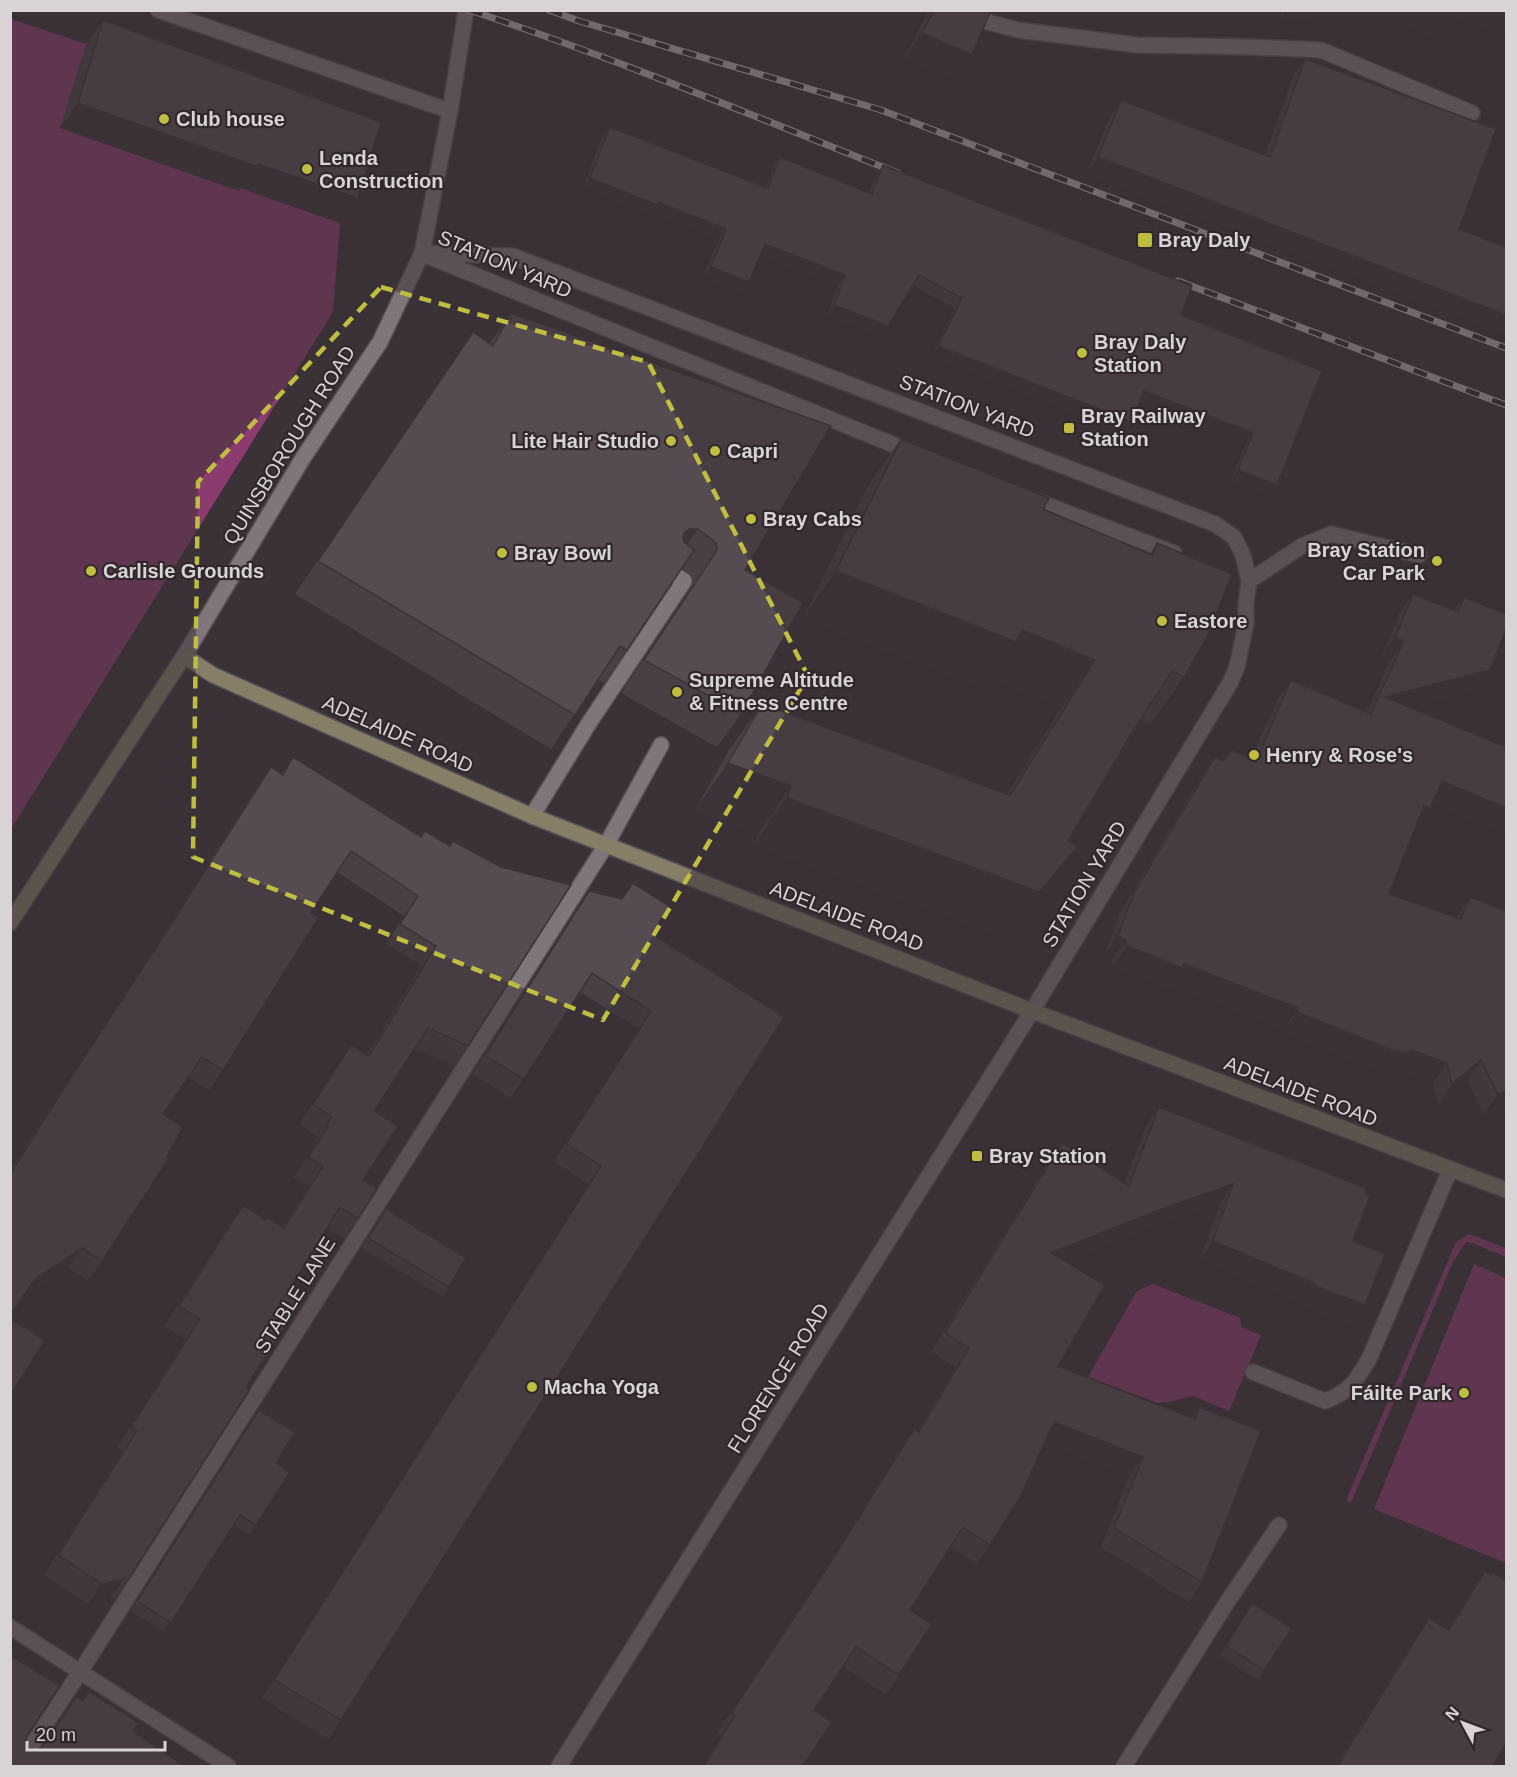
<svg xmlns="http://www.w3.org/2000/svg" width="1517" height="1777" viewBox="0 0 1517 1777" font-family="Arial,sans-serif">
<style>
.green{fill:#8c3b6f}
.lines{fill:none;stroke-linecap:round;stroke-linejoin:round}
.service-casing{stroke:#595155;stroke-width:18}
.minor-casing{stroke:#595155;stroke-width:18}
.tertiary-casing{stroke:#595155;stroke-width:18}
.secondary-casing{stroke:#595155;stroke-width:18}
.service{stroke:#80757b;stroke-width:15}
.minor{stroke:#80757b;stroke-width:15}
.tertiary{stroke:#80757b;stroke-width:15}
.secondary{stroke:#867e67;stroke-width:15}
.rail-casing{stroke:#b4adb0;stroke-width:7}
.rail{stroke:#30282d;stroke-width:4.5;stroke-dasharray:14;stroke-linecap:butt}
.wall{fill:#494046}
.shaded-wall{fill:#3c3439}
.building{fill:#554b51;stroke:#3c3439;stroke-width:1.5}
.marked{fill:none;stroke:#c0be40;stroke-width:4.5;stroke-dasharray:12 8;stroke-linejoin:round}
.poi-dot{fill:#c0be40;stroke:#30282d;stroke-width:2}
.labels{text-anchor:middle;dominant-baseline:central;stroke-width:4.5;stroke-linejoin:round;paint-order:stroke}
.poi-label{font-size:20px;font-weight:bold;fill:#d9d3d6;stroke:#30282d;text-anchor:start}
.street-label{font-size:20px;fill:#d9d3d6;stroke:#30282d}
</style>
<rect width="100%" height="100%" fill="#3b3237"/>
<g class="green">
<polygon points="11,19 86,44 251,192 340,223 333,312 11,829"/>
<polygon points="1469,1234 1506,1248 1506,1257 1472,1243 1466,1242 1453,1262 1351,1503 1346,1500 1456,1242"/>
<polygon points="1474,1264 1506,1278 1506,1563 1374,1509"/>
<polygon points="1153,1284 1240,1318 1241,1327 1261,1335 1229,1411 1193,1396 1169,1402 1158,1403 1088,1377 1137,1291"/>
</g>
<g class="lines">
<defs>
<g id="service">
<polyline points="158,10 450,111"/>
<polyline points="943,10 1018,30 1137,45 1252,47 1321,50 1472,113"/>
<polyline points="422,253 513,256 1215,524 1234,537 1243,555 1249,581 1246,603 1246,624 1237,667 1230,683 1032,1011"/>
<polyline points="430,257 914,453"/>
<polyline points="1028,498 1174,553"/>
<polyline points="1249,581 1302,546 1331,534 1419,555"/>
<polyline points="532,816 589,723 684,581 669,571"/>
<polyline points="606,845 661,745"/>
<polyline points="1124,1766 1226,1604 1279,1525"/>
</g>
<g id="minor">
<path d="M1253,1372L1325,1401C1351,1391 1355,1382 1369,1359L1450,1170"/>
<polyline points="10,1627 228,1766"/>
<polyline points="18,1766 80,1672 606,845"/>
<polyline points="559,1766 1032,1011"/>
</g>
<polyline id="tertiary" points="184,656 303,458 380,342 422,253 450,111 466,10"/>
<polyline id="secondary" points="10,923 184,656 213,675 532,816 1032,1011 1506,1190"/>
</defs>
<use href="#service" class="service-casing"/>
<use href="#minor" class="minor-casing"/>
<use href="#tertiary" class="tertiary-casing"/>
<use href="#secondary" class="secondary-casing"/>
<use href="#service" class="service"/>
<use href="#minor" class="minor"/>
<use href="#tertiary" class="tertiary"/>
<use href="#secondary" class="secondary"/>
<defs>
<g id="rail">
<path d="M469,10C615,58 756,117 898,173"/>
<polyline points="549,10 579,21 881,110 1506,348"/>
<polyline points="1178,281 1506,405"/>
</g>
</defs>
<use href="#rail" class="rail-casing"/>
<use href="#rail" class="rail"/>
</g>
<g class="wall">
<polygon points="929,10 991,10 955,79 905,58"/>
<polygon points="1282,10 1345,10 1338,22 1279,20"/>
<polygon points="103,20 340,223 241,188 239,191 60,128 86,44"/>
<polygon points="1305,59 1459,229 1086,174 1110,117 1121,100 1265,155 1293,76"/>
<polygon points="610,127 766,187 773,167 780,157 869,193 876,175 883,165 1181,315 1322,371 1277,485 1270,495 1231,480 1246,444 1140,402 1124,433 931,356 955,308 912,285 881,336 827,315 838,285 760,255 742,292 703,277 719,239 652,212 650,215 583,188 602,137"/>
<polygon points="511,313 745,570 741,714 717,747 621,693 692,586 694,581 692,576 682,568 604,683 598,680 551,749 295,594 473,332 490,343"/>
<polygon points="901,439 1043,509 1150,554 1157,543 1184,677 1151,724 1142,719 1068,841 1046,894 1007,938 754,845 758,833 695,810 729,750 762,704 1007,794 1062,707 991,678 984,689 803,618 868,486"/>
<polygon points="1413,594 1454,610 1464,597 1490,670 1476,690 1410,707 1506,747 1506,834 1432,803 1416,828 1415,828 1389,894 1456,917 1470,897 1506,911 1506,1112 1498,1109 1484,1114 1467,1081 1438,1104 1433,1083 1398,1070 1392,1073 1377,1070 1283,1032 1284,1029 1170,985 1168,988 1113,966 1112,960 1104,956 1120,913 1201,777 1215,757 1223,761 1251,760 1277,700 1291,680 1367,712 1390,661 1381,658 1399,614"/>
<polygon points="293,757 420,837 425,831 468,1046 454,1066 414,1048 374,1111 363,1180 358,1218 344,1238 327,1228 288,1291 246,1387 128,1580 114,1600 110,1598 88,1604 44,1575 123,1451 117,1447 186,1339 165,1326 229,1225 243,1205 266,1220 283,1227 309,1186 294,1177 314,1147 312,1146 318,1137 299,1124 351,1045 367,1055 421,966 386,944 404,916 337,872 311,912 223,1070 209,1090 188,1077 163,1114 102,1261 88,1281 68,1268 22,1298 10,1316 10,1171 49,1110 156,946 257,787 271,767 282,774"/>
<polygon points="633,883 652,934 784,1017 341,1720 328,1739 262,1698 589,1184 553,1162 639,1029 580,992 511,1098 472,1074 577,910 589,891 621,899"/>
<polygon points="1159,1107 1353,1241 1365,1305 1351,1325 1302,1305 1302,1303 1200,1260 1220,1203 1145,1229 1065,1261 1058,1366 1191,1418 1199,1407 1202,1582 1189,1602 1101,1547 1129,1476 1045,1443 990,1545 977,1564 950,1547 910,1610 899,1675 886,1694 843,1666 814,1710 802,1767 702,1767 722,1736 717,1733 820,1578 901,1448 914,1429 918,1431 956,1367 931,1352 1048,1163 1062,1143 1124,1183 1146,1126"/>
<polygon points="386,1209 449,1287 442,1296 361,1248"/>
<polygon points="259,1410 276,1463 256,1525 250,1535 233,1525 164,1632 130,1611"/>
<polygon points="1485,1571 1490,1574 1492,1767 1335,1767 1416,1637 1429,1618 1448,1630 1472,1590"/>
<polygon points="1252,1603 1264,1670 1258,1680 1220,1656"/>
<polygon points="76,1697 133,1732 10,1767 26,1737 26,1746 30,1751 38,1751 40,1750"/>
</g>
<g class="shaded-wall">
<polygon points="1286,10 1345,10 1338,22 1279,20"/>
<polygon points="1368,10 1506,10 1506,36 1445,15 1430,37"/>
<polygon points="922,33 972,55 955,79 905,58"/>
<polygon points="78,103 258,164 358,198 340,223 241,188 239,191 60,128"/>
<polygon points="1098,157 1506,315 1506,335 1086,174"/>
<polygon points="590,178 658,202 726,229 719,239 652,212 650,215 583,188"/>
<polygon points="765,244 845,275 838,285 758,254"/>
<polygon points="711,267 749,282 742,292 703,277"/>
<polygon points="834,305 888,326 881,336 827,315"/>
<polygon points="938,346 1132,422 1124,433 931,356"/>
<polygon points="1144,391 1253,433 1246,444 1137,401"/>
<polygon points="1238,470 1277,485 1270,495 1231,480"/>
<polygon points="689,529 698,529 674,563 684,533"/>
<polygon points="836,571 1022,630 1095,660 1062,707 991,678 984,689 803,618"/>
<polygon points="1395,638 1404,641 1390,661 1381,658"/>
<polygon points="1490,670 1476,690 1371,717 1385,697"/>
<polygon points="728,763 791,786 758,833 695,810"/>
<polygon points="1442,781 1506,808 1506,834 1428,801"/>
<polygon points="787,798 1078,847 1046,894 1007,938 754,845"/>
<polygon points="1424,806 1430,808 1416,828 1410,826"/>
<polygon points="1118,936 1126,940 1112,960 1104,956"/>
<polygon points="1127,946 1184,964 1298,1008 1284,1029 1170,985 1168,988 1113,966"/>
<polygon points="1297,1012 1412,1050 1447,1063 1433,1083 1398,1070 1392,1073 1377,1070 1283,1032"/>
<polygon points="1481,1060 1467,1081 1438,1104 1452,1084"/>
<polygon points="1506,1091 1506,1112 1498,1109 1484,1114 1498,1094"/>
<polygon points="1233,1184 1220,1203 1145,1229 1037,1272 1051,1253 1159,1210"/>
<polygon points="1213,1241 1316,1284 1302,1303 1200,1260"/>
<polygon points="82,1248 68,1268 21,1299 35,1279"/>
<polygon points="1315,1286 1365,1305 1351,1325 1302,1305"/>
<polygon points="1054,1422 1143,1457 1129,1476 1041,1442"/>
<polygon points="125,1578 110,1598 88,1604 102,1584"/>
</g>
<g class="building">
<polygon points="934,10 991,10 972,55 922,33"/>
<polygon points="103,20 381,122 358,198 258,164 256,166 78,103"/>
<polygon points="1305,59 1496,129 1459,229 1506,247 1506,315 1098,157 1121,100 1270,157"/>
<polygon points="610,127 768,188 780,157 872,194 883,165 1192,286 1181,315 1322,371 1277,485 1238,470 1253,433 1144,391 1132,422 938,346 962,298 919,275 888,326 834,305 845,275 765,244 749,282 711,267 726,229 658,202 657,205 590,178"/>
<polygon points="511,313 831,426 745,570 803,603 741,714 644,660 716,552 717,548 716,543 698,529 689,529 684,533 683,538 684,542 694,550 627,650 620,646 575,715 318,561 473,332 493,346"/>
<polygon points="901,439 1049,498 1043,509 1152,555 1157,543 1232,574 1208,635 1184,677 1172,671 1131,734 1068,841 1078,847 1039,892 787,798 791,786 728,763 762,704 1010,795 1095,660 1022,630 1016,642 836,571"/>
<polygon points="1413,594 1458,612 1464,597 1506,614 1506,629 1490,670 1385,697 1506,747 1506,808 1442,781 1430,808 1424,806 1389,894 1461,919 1470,897 1506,911 1506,1091 1498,1094 1481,1060 1452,1084 1447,1063 1412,1050 1406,1053 1391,1050 1297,1012 1298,1008 1184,964 1182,968 1127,946 1126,940 1118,936 1134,893 1215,757 1223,761 1232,750 1256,762 1291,680 1371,714 1404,641 1395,638"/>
<polygon points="293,757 421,837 425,831 450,846 453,841 501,867 571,885 468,1046 428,1028 374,1111 398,1126 363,1180 377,1189 358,1218 340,1207 288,1291 302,1300 246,1387 250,1389 128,1580 125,1578 102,1584 58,1555 137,1431 131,1427 200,1319 179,1306 243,1205 266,1220 267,1217 284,1228 323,1166 308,1157 328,1127 326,1126 332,1117 313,1104 351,1045 369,1056 436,946 400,924 418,896 351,851 311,912 319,917 223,1070 202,1057 163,1114 183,1127 167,1157 169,1158 102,1261 82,1248 35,1279 10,1316 10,1174 63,1090 170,926 271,767 283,775"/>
<polygon points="633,883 669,906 652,934 784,1017 341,1720 274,1680 601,1166 566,1144 651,1011 592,973 524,1079 485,1056 589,891 622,899"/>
<polygon points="1159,1107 1366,1188 1365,1193 1370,1196 1353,1241 1385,1254 1365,1305 1315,1286 1316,1284 1213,1241 1233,1184 1159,1210 1051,1253 1105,1285 1058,1366 1195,1419 1199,1407 1261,1431 1202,1582 1114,1528 1143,1457 1054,1422 1020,1497 990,1545 963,1527 910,1610 932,1624 899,1675 856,1647 814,1710 832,1722 802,1767 703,1767 735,1716 731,1713 833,1559 914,1429 919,1432 969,1348 945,1333 1062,1143 1129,1186"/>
<polygon points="386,1209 466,1258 449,1287 368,1238"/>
<polygon points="10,1318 45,1340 10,1396"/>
<polygon points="259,1410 295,1432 276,1463 290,1472 256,1525 240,1515 171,1623 137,1601"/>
<polygon points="1485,1571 1491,1575 1492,1572 1506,1581 1506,1742 1492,1767 1337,1767 1429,1618 1449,1630"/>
<polygon points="1252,1603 1292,1628 1264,1670 1226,1646"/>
<polygon points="10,1655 60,1686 26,1737 26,1746 30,1751 38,1751 42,1748 76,1697 83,1701 89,1691 139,1723 133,1731 186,1767 10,1767"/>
</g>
<path d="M0 0H1517V1777H0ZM381,287L648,362L808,676L603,1020L193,857L198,482Z" fill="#3b3237" fill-opacity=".55" fill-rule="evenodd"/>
<path class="marked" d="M381,287L648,362L808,676L603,1020L193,857L198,482Z"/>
<g class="poi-dot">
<circle cx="164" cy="119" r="6"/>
<circle cx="307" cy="169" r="6"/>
<rect x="1137" y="232" width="16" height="16" rx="3"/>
<circle cx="1082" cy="353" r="6"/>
<rect x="1063" y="422" width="12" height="12" rx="3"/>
<circle cx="671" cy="441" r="6"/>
<circle cx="715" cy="451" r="6"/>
<circle cx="751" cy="519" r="6"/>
<circle cx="502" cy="553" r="6"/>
<circle cx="1437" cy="561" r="6"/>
<circle cx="91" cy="571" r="6"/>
<circle cx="1162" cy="621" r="6"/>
<circle cx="677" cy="692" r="6"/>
<circle cx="1254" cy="755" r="6"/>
<rect x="971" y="1150" width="12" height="12" rx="3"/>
<circle cx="532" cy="1387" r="6"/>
<circle cx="1464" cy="1393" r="6"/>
</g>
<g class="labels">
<g class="poi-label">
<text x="176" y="119">Club house</text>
<text x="319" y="158">Lenda<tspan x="319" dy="23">Construction</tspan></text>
<text x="1158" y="240">Bray Daly</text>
<text x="1094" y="342">Bray Daly<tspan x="1094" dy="23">Station</tspan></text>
<text x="1081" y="416">Bray Railway<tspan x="1081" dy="23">Station</tspan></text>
<text x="659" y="441" text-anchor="end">Lite Hair Studio</text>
<text x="727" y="451">Capri</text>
<text x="763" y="519">Bray Cabs</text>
<text x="1425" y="550" text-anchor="end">Bray Station<tspan x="1425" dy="23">Car Park</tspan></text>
<text x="514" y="553">Bray Bowl</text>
<text x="103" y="571">Carlisle Grounds</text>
<text x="1174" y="621">Eastore</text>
<text x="689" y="680">Supreme Altitude<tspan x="689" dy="23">&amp; Fitness Centre</tspan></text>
<text x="1266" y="755">Henry &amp; Rose's</text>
<text x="989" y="1156">Bray Station</text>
<text x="544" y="1387">Macha Yoga</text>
<text x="1452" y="1393" text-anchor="end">Fáilte Park</text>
</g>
<g class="street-label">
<text transform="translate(505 264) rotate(23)">STATION YARD</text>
<text transform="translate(967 406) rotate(21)">STATION YARD</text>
<text transform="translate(289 445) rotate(-58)">QUINSBOROUGH ROAD</text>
<text transform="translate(398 734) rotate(24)">ADELAIDE ROAD</text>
<text transform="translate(1084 884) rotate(-59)">STATION YARD</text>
<text transform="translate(847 916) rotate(21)">ADELAIDE ROAD</text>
<text transform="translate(1301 1091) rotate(21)">ADELAIDE ROAD</text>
<text transform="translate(295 1295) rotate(-58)">STABLE LANE</text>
<text transform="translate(778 1378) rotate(-58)">FLORENCE ROAD</text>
</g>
</g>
<rect width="1517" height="1777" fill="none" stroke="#d9d3d6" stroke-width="24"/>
<g transform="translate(1463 1723) rotate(311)" stroke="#30282d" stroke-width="4.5" paint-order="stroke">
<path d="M0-4.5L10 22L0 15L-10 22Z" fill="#d9d3d6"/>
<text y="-9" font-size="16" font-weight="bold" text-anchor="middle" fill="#d9d3d6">N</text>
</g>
<path d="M27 1741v9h138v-9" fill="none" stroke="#d9d3d6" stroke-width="3"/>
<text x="36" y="1741" font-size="18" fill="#d9d3d6" stroke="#30282d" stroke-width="4.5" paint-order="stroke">20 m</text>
</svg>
